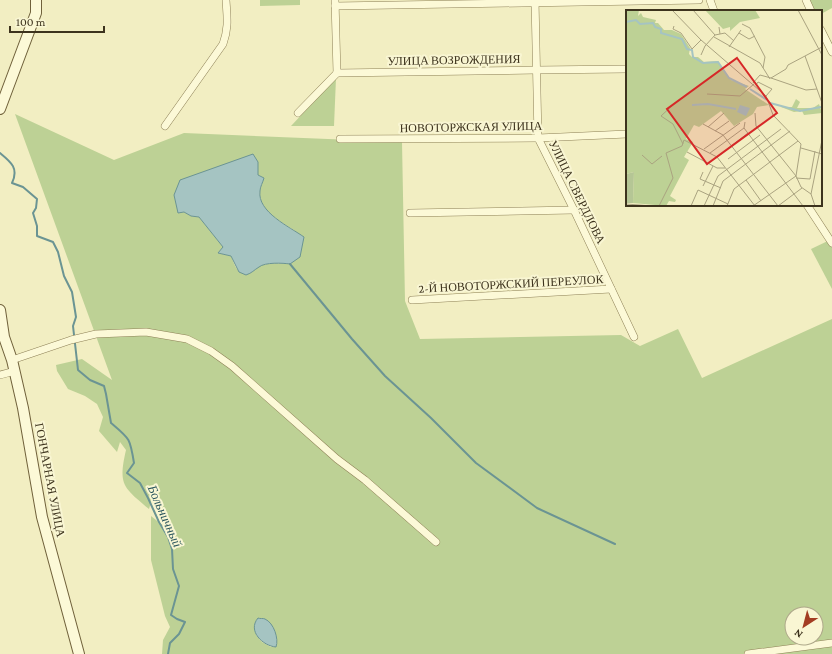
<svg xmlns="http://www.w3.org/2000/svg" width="832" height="654" viewBox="0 0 832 654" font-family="'Crimson Pro',serif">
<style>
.green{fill:#bdd195;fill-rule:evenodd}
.water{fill:#a5c4c2;stroke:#6b9493}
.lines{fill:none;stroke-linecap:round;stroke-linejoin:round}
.stream{stroke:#6b9493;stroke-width:2}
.street-casing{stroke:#8e8157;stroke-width:8}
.secondary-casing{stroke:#70613b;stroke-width:12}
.street{stroke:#fcf9d7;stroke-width:7}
.secondary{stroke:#fcf9d7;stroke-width:10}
.labels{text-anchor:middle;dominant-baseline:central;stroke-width:4;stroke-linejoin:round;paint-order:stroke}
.street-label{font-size:12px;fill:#3d331d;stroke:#f9f6d3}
.water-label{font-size:13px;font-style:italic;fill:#2b565e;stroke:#f9f6d3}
.inset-river{fill:none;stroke:#a5c4c2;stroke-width:2}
.inset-road{fill:none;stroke:#aaa380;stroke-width:1}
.view{fill:#d62828;fill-opacity:0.15;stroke:#d62828;stroke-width:2}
.inset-edge{fill:none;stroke:#3d331d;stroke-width:2}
</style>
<rect width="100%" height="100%" fill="#f2eec2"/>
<g class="green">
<polygon points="260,0 300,0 300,5 260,6"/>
<polygon points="809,0 832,0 832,8 821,14 821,11 815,11"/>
<polygon points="336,78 334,126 291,126"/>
<path d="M15,114L114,160L184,133L402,142L405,301L420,339L621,335L640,346L678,329L702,378L832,319V654H162L163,640L170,627L165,616L151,560V516L171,532L155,489L149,509C123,487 118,485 126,450L120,442L117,452L99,431L103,417L97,404L85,396L68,389L57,371L56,365L82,359L112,380ZM258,162V175L264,178C262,182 260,187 260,191C258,210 281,222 294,230L290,264C281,263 271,263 262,265C254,267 250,279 240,272C236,270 233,261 231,256L218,253L223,247L199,217L191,216L184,212L178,213ZM792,614H816V638H792ZM270,623L277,638V645L271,647L262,642L256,635Z"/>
<polygon points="832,239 832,289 811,249"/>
</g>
<g class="water">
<path d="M253,154L258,162V175L264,178C263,182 260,187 260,191C257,212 290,227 304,237L300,257L290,264C283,263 265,262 259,267C254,270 252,273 246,275L239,272L231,256L218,253L223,247L199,217L191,216L184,212L178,213L174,195L180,180Z"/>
<path d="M258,618C260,619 263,618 265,619C274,623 279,639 276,647C263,646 247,631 258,618Z"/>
</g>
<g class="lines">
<g class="stream">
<path d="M0,153C11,162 19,168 12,183L23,187L37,199L36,208L33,213L37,226V236L53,242L58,252L64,276L72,292L76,317L73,326L78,370L90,380L104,386L106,394L111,423C130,439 130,438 134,463L127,473L140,483L148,498L159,522L168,537L172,549L173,569L179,586L171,615L177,619L185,622L179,634L170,643L168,654"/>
<polyline points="290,264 352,339 385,376 431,418 476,463 537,508 615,544"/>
</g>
<defs>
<g id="street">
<polyline points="335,0 337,73"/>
<polyline points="535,0 538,138 574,210 634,337"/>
<polyline points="710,0 714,11"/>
<polyline points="806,0 811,11"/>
<polyline points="335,6 699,0"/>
<polyline points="821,30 832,52"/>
<polyline points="298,113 337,73 536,70 627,69"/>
<path d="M165,126L223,44C229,27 227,17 226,0"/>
<polyline points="340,139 538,138 627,134"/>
<polyline points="807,205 832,243"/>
<polyline points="410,213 574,210"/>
<polyline points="412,300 611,289"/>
<polyline points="12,360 71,340 96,334 146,332 187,339 211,351 232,366 337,459 365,480 436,542"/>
<polyline points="0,375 15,371"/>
<polyline points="748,654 832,643"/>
</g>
<g id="secondary">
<polyline points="0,109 36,13 36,0"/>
<polyline points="0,310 4,337 12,360 23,408 42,517 79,654"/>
</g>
</defs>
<use href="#street" class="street-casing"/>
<use href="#secondary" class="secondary-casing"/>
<use href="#street" class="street"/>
<use href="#secondary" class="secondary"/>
</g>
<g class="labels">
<g class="street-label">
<text transform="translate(454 60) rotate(-1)">УЛИЦА ВОЗРОЖДЕНИЯ</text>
<text transform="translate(471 127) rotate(-1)">НОВОТОРЖСКАЯ УЛИЦА</text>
<text transform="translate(577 192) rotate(64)">УЛИЦА СВЕРДЛОВА</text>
<text transform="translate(511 284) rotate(-3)">2-Й НОВОТОРЖСКИЙ ПЕРЕУЛОК</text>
<text transform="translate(50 480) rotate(79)">ГОНЧАРНАЯ УЛИЦА</text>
</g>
<g class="water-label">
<text transform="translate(165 516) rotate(66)">Больничный</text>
</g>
</g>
<g transform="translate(626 10)">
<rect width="196" height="196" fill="#f2eec2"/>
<path d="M0,0H13L12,6L15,3L17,7L30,10L29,13H32L38,20H46L55,24L64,38L63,44L66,47H72L78,52L92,51L105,70L123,76L119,79L143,95L131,97L127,104L108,116L95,101L73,117L68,115L60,129L67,132L58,147L63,150L44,186L50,190L49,192L43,191L40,196L7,193L8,162L0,164ZM79,0H129L134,8L114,12L104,21V17L97,19ZM170,89L174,92L171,98H187L193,94L196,103L178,105L176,101L168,102L155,97H166Z" fill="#bdd195"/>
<path d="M8,162L7,193H0V164Z" fill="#b5c695"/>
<path d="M114,95L124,98L120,106L111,102Z" fill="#a5c4c2"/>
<path class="inset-river" d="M0,12L10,10L14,14L27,13L29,17L35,19V23L56,29L61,39L66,40L67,47L77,53L92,52L103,68L121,77M124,79L141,90M144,93L174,101L195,97M66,95L82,94L110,99"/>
<path class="inset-road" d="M46,0L75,30L140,86L147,105L175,134L170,166M67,0L89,25M172,0L196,45M116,14L124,18L139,47L137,58M48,16L47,19L55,23L66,39L75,30M113,23L123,29L129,26M94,24L99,23L108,31M88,27L134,53L144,69M103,37L115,20M75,45L79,36L89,25L94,24L93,17M179,46L196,93M145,68L180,80L191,79M127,73L134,65L145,68L160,59L162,55L196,37M130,75L132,72L146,79L140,86M81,84L114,86L128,74M50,92L35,106L47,114L57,134M129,103L130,116L170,166L175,177L185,184M77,114L97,125L152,196M82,117L98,103M118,118L177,196M89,121L103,111M175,138L196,144M78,139L114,113M61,142L91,158H99M84,143L118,118L119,112M16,145L26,154L36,146M91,147L122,123M102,149L134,125M77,162L74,169L95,178M170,168L184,169L189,141M120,170L135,191M77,176L87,156M0,194L26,196M33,196L47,168L40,143L56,136L58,130L91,147L129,196M65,196L72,180L102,194M78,196L92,166L155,119M87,196L97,171L164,121M101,196L108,179L172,131M127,196L170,166M152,196L176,178M189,196L185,184L196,130"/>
<path class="view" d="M111,48L151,103L81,154L41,99Z"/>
<rect width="196" height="196" class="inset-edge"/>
</g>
<g transform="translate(804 626) rotate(216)"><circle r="19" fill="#f9f6d3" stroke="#aea88a"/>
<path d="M0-3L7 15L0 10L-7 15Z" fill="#a33d22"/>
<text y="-6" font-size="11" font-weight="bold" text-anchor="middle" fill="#3d331d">N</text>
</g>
<path d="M10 26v6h94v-6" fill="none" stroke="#3d331d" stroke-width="2"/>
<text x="16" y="26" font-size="12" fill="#3d331d" stroke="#f9f6d3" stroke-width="3" paint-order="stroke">100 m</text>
</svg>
